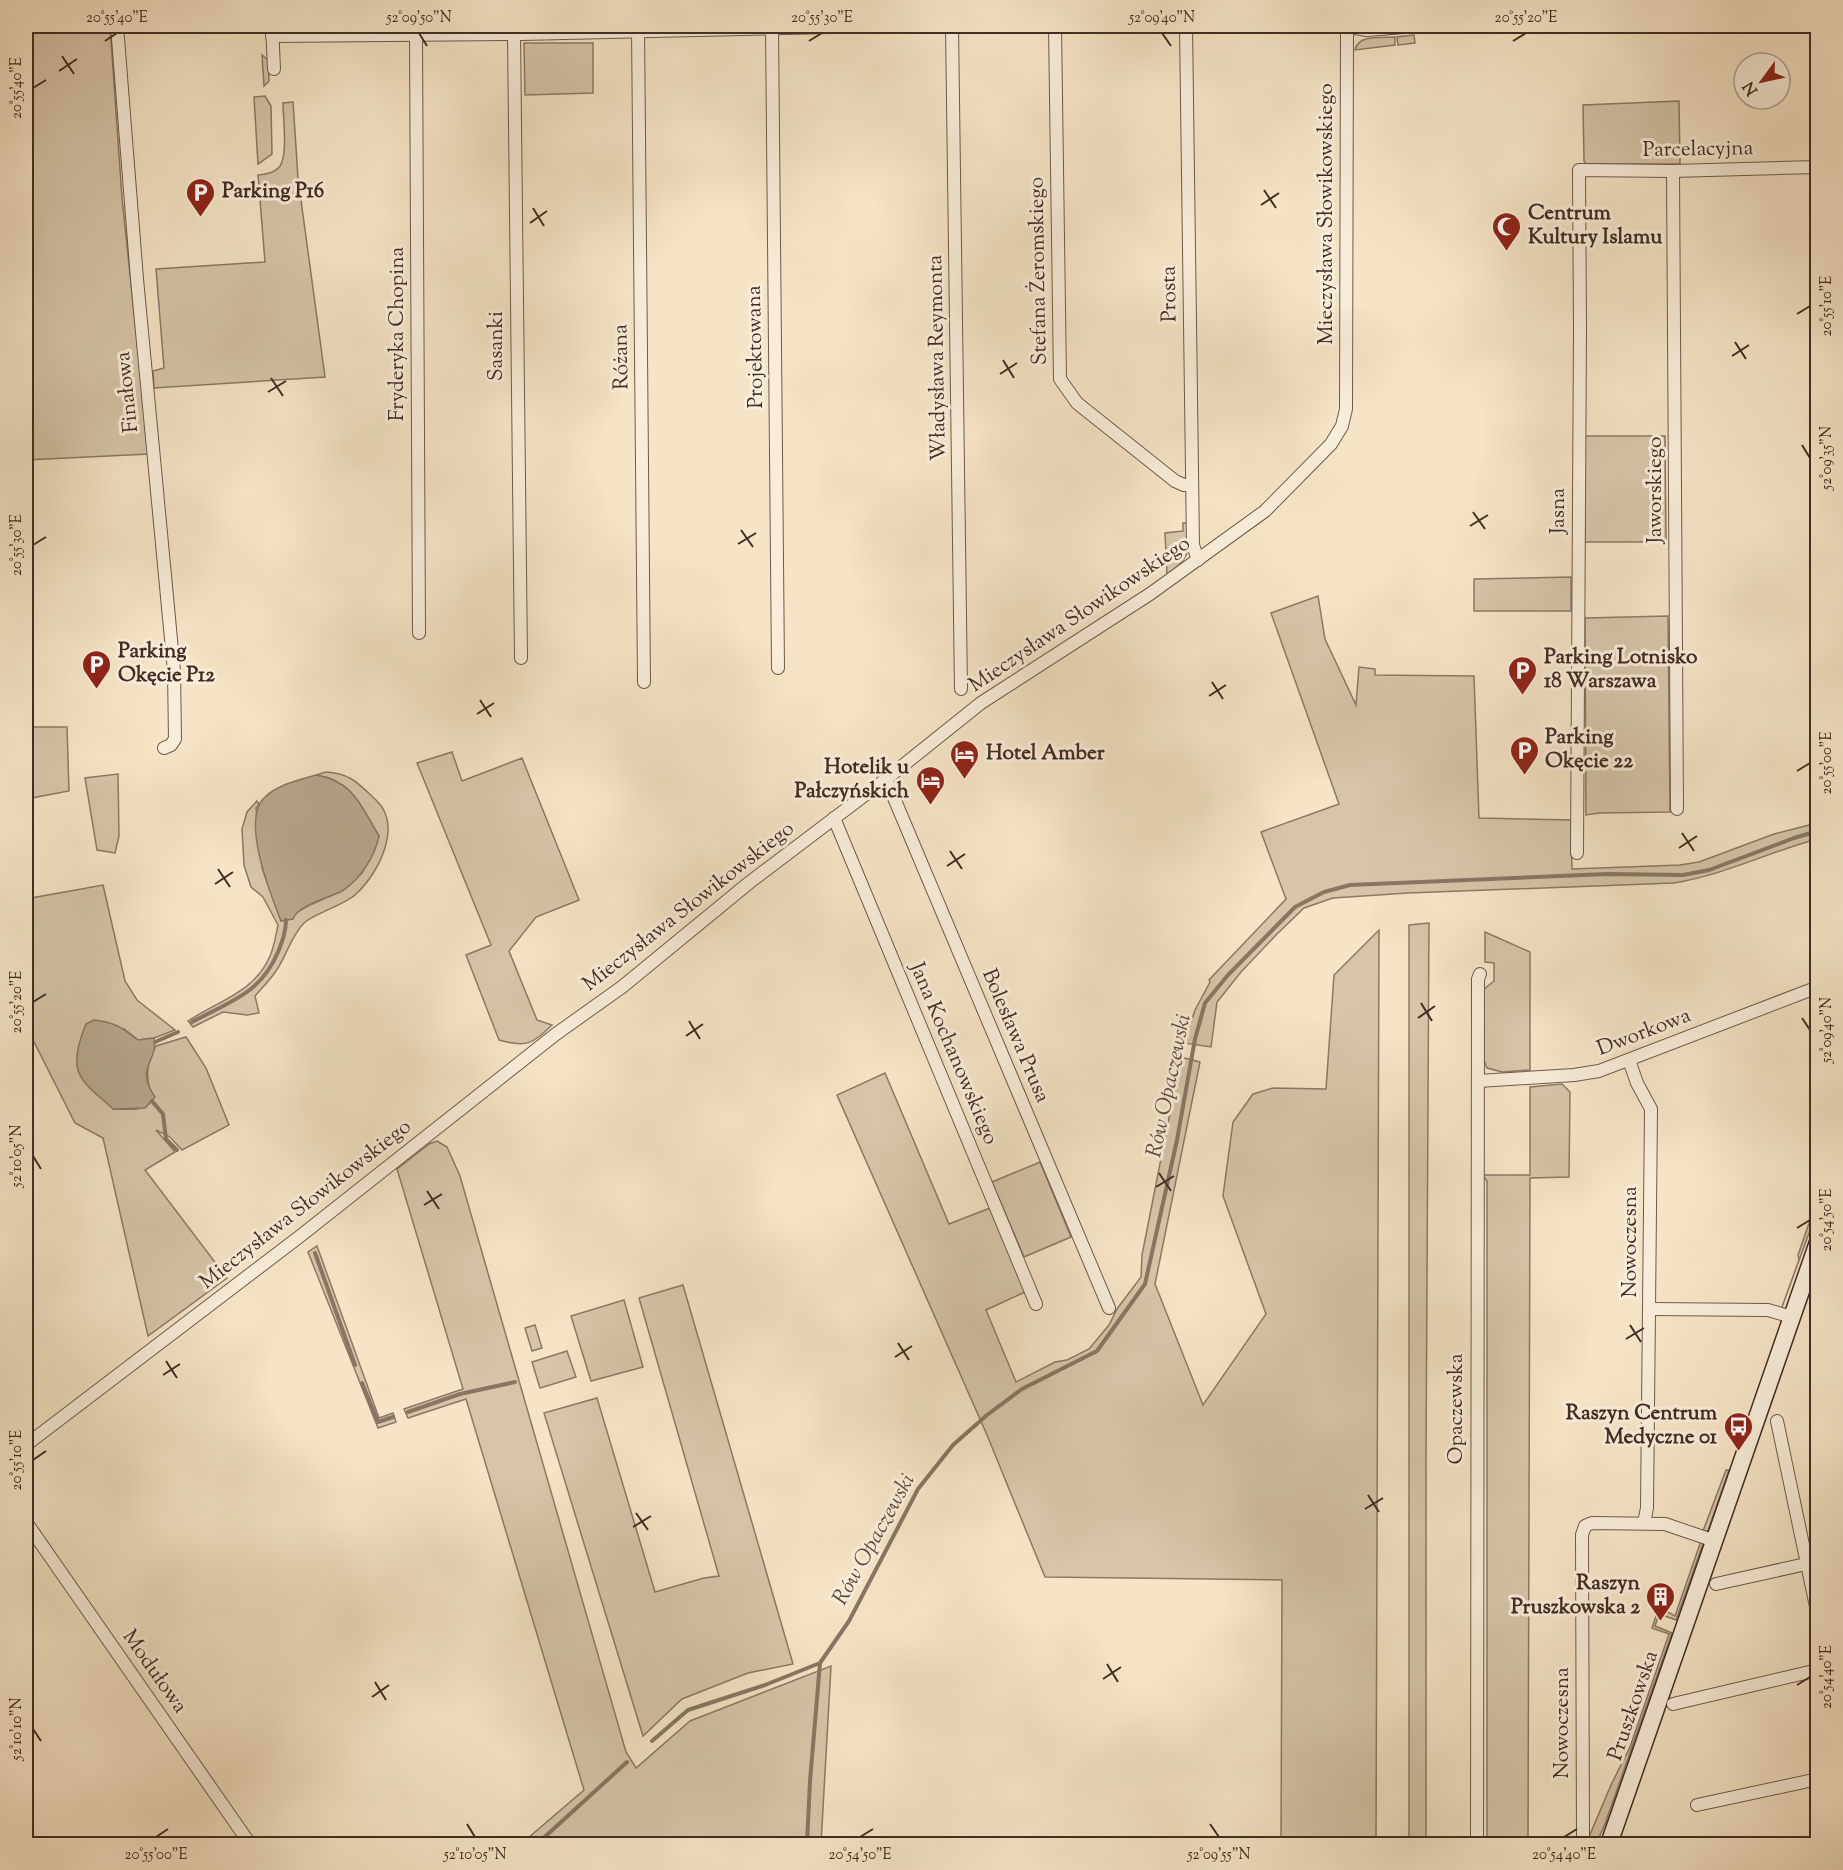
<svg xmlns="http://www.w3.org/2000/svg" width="1843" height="1870" viewBox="0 0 1843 1870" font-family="'Sorts Mill Goudy',serif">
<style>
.green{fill:#d6c5a9;stroke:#8c7966;stroke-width:1.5}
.water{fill:#b8a68e;stroke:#887663;stroke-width:1.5}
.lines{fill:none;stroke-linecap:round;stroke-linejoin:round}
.stream{stroke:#887663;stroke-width:4}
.street-casing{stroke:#6e5b4c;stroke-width:14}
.secondary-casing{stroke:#412d23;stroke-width:19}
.street{stroke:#f8edd9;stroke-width:12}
.secondary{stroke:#f8edd9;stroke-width:16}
.ticks{fill:none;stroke:#412d23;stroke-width:2}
.labels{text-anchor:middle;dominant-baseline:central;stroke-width:6;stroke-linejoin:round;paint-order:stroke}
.street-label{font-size:21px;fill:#412d23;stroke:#f8edd9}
.poi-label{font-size:21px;font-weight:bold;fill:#412d23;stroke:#f8edd9;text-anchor:start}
.water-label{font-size:22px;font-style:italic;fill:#5f4b3e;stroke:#f8edd9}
.neatline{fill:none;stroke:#412d23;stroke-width:2}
.ticks-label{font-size:15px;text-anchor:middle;fill:#412d23}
</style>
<rect width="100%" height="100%" fill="#f5e4c5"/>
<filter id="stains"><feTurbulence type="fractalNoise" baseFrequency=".00333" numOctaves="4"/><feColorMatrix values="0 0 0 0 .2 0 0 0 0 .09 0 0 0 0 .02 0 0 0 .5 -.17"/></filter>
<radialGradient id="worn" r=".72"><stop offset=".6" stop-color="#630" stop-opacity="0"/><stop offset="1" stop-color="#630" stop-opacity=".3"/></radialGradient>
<g class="green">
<polygon points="26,26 110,26 122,198 149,454 26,460"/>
<polygon points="1414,35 1415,43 1398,45 1397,37"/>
<path d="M1395,37V45L1355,50C1358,34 1382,38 1395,37Z"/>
<polygon points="524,43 593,43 593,93 525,95"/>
<polygon points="262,55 268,60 269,81 264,86"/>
<polygon points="265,96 271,106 272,154 258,164 254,97"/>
<polygon points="1679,101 1680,164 1586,164 1584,161 1583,105"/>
<path d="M293,102L298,178L325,377L154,388L153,371L164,368L156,269L265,262L258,175C266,174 275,173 280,166C288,154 283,118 283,103Z"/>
<polygon points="1584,436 1665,436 1666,542 1585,542"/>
<path d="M1183,523H1189C1189,552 1191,557 1167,575L1165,533L1183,531Z"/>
<polygon points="1571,577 1571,611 1474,611 1474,579"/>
<path d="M1318,596L1325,639L1356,705L1359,667L1375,669V675L1474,676L1479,818L1571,820L1572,869L1680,865L1699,862L1774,834L1817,823V839C1769,852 1724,875 1674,883L1408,893L1333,898L1304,908L1277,934L1241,972L1217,1002L1211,1047L1184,1043L1195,1010L1210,982L1209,980L1286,899L1261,832L1339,804L1271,613Z"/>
<polygon points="1668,616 1670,812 1599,813 1586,815 1585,618"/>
<polygon points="26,727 67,727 69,791 26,799"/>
<path d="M452,752L462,781L522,758L579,900L536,917L509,951L537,1020L552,1025C532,1044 527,1048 499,1040L466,955L491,945L417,763Z"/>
<path d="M326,772C350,773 359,784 376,800C403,825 379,873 356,894C343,906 315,913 304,923C291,936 286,957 276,971C270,980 262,988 255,996L259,1013L247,1015L223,1012L193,1027L188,1021C218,1001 255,992 270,956C274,947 276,935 278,925L263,897L251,887L244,865L242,829L247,812L257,801L259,804L256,808L262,868L281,921L308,906L343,890L362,873L379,836C361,807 354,781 316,775Z"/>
<polygon points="118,774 119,836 115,853 97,850 85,778"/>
<path d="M103,885L125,981L137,1000L175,1030L154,1038L138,1040L124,1029L113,1109C127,1109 143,1112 152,1101C147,1078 144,1067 156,1046L186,1037L206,1068L229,1125L182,1150L170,1137L156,1130L175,1152L145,1170L227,1278L148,1336L103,1138L75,1123L26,1026V899Z"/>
<polygon points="1429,923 1426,1457 1426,1844 1409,1844 1409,925"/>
<polygon points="1379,930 1376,1844 1281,1844 1282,1580 1045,1577 987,1435 837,1095 885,1073 949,1224 990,1208 1025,1292 986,1310 1016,1382 1055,1362 1067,1360 1089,1349 1109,1325 1117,1309 1141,1277 1142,1255 1181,1057 1200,1062 1155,1284 1203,1405 1266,1314 1223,1196 1233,1122 1253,1094 1273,1088 1326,1089 1334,975"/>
<polygon points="1485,932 1530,952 1530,1070 1502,1072 1487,1068 1483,1058 1483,990 1494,981 1494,963 1485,962"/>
<polygon points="1562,1084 1570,1092 1569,1177 1530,1178 1528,1844 1487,1844 1487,1181 1482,1175 1530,1175 1530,1087"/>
<polygon points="437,1141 447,1147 460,1176 626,1752 636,1768 690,1721 831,1666 821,1844 521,1844 584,1790 466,1399 408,1418 404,1409 463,1389 397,1169 429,1144"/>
<polygon points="1040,1162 1071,1237 1024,1257 992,1182"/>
<polygon points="1814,1209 1816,1214 1782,1307 1799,1260 1798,1255"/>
<polygon points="317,1246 379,1418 393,1413 396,1422 378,1428 308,1252"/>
<polygon points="683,1285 793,1664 748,1673 682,1699 643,1736 544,1413 597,1398 655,1592 704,1578 719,1576 639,1298"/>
<polygon points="624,1300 643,1367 591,1381 571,1316"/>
<polygon points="535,1325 542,1348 532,1351 525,1328"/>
<polygon points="567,1351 576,1377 540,1388 532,1362"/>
<polygon points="1726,1470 1729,1470 1708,1531 1703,1531"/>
<polygon points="1701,1541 1703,1544 1676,1620 1659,1614 1655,1626 1672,1633 1605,1824 1596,1844 1586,1844 1611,1785 1630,1747 1669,1634 1652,1628 1659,1607 1675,1616"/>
<polygon points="1817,1834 1817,1844 1788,1844"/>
</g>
<g class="water">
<path d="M316,775C354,781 361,807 379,836C375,856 360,880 342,891C329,898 298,905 293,919L281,921C271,895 240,819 265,797C279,784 299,780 316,775Z"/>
<path d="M94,1020C114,1022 123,1028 138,1040L154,1038C159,1061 134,1067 155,1097L145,1108L113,1109C102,1098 82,1085 78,1070C74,1056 81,1036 86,1024Z"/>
</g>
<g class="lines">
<g class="stream">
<path d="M192,1022C228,1002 260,995 278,952C282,942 286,932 286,920"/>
<polyline points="155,1042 178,1032"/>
<polyline points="152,1101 163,1114 166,1139 177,1150"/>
<polyline points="315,1253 355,1365"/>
<polyline points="362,1383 378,1422 393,1417"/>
<polyline points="408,1412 460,1394 515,1382"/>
<polyline points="652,1741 688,1710 765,1685 820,1663 849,1621 918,1489 953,1445 987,1415 1022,1389 1097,1351 1145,1284 1177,1140 1195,1039 1205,1003 1228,975 1295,907 1324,892 1350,885 1607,874 1683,875 1709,870 1794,838 1818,831"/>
<polyline points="537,1844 627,1762"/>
<polyline points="807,1844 810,1781 820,1663"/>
</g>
<defs>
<g id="street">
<polyline points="117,26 137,279 174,671 175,739 171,745 164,748"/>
<polyline points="272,26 274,69"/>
<polyline points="638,26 644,682"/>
<polyline points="772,26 778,668"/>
<polyline points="952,26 961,689"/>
<polyline points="1055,26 1060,379 1077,403 1175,481 1184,485 1192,485"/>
<polyline points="1186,26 1193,545 1198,560"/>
<polyline points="1344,26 1367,30 1416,26"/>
<polyline points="514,34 521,658"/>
<polyline points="416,35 419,633"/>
<polyline points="272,36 521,34 878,26"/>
<polyline points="1673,171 1677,809"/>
<polyline points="886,779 1109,1308"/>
<polyline points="834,818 1036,1304"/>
<polyline points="1577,853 1580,329 1579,170 1673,171 1818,167"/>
<polyline points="1629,1060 1637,1083 1651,1109 1647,1508 1644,1523"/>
<polyline points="1478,1081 1574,1075 1599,1071 1818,987"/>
<polyline points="1650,1309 1768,1310 1792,1317"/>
<polyline points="1777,1421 1818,1616"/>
<polyline points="26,1445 299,1237 556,1034 622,987 750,882 886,779 981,703 1150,594 1265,511 1331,444 1342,426 1346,409 1347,26"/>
<polyline points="26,1522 250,1844"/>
<polyline points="1716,1584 1806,1564"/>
<polyline points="1673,1704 1818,1670"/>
<polyline points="1697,1805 1818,1779"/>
<polyline points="1583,1838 1582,1535 1585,1526 1592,1523 1665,1524 1715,1541"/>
<polyline points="1477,1844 1478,979 1480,974"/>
</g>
<polyline id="secondary" points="1609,1844 1818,1242"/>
</defs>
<use href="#street" class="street-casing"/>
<use href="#secondary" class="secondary-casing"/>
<use href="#street" class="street"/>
<use href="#secondary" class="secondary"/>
</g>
<path class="ticks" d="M419,33L427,46M1162,33L1171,46M105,41L117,33M809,41L822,33M1513,41L1526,33M62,56L74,74M59,71L77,59M33,88L46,80M1264,190L1276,208M1261,205L1279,193M533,208L544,226M530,223L547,211M1797,314L1810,306M1735,342L1746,359M1732,356L1749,345M1003,360L1014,378M1000,374L1017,363M271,378L283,396M268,392L286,381M1802,445L1810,458M1473,512L1485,529M1470,526L1488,515M741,530L753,547M738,544L756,533M33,545L46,537M1212,682L1223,699M1209,696L1226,685M480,700L491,717M477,714L494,703M1797,771L1810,763M1682,833L1694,851M1679,848L1697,836M950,851L962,869M947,866L965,854M218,869L230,887M215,884L233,872M33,1002L46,994M1421,1003L1432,1021M1418,1018L1435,1006M1802,1018L1810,1030M689,1021L700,1039M686,1036L703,1024M33,1156L41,1169M1159,1173L1171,1191M1156,1187L1174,1176M427,1191L439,1209M424,1205L442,1194M1797,1228L1810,1220M1630,1325L1641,1342M1626,1339L1644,1328M898,1343L909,1360M895,1357L912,1346M166,1361L177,1378M163,1375L180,1364M33,1460L46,1451M1368,1495L1379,1512M1365,1509L1383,1498M636,1513L648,1530M633,1527L651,1516M1107,1664L1118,1682M1103,1679L1121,1667M375,1682L386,1700M1797,1685L1810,1677M372,1697L389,1685M33,1729L41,1741M467,1824L475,1837M1210,1824L1219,1837M156,1837L168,1829M860,1837L873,1829M1564,1837L1577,1829"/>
<defs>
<symbol id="parking-pin" viewBox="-11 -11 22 30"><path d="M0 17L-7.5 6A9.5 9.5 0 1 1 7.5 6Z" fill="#8f2418" stroke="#f8edd9"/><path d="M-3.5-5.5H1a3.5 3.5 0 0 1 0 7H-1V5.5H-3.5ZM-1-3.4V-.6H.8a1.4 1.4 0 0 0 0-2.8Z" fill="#fff"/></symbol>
<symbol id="mosque-pin" viewBox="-11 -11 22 30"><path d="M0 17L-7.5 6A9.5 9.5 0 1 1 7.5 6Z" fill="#8f2418" stroke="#f8edd9"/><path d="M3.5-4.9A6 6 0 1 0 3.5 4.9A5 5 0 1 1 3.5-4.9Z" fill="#fff"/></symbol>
<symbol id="hotel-pin" viewBox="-11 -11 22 30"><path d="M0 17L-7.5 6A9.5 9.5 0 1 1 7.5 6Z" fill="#8f2418" stroke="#f8edd9"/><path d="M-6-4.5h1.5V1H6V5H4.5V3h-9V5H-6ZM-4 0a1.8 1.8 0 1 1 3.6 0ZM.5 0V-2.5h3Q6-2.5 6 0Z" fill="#fff"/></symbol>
<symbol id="bus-pin" viewBox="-11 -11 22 30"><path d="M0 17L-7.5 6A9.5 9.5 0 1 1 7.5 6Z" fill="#8f2418" stroke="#f8edd9"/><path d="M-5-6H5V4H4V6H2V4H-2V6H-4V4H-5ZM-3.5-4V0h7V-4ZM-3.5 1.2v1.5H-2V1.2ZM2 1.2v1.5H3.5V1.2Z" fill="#fff"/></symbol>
<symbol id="building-pin" viewBox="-11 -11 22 30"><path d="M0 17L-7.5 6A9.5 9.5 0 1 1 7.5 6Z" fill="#8f2418" stroke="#f8edd9"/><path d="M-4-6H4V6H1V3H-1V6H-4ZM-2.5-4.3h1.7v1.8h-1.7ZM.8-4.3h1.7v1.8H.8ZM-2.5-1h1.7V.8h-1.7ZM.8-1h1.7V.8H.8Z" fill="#fff"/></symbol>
</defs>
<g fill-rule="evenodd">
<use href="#parking-pin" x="184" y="176" width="33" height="45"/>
<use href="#mosque-pin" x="1490" y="210" width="33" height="45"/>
<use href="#parking-pin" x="80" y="648" width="33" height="45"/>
<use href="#parking-pin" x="1506" y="654" width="33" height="45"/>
<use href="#parking-pin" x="1508" y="734" width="33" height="45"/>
<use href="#hotel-pin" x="948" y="738" width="33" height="45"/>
<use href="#hotel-pin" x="914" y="764" width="33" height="45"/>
<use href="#bus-pin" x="1722" y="1410" width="33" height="45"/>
<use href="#building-pin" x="1644" y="1580" width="33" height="45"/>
</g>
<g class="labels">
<g class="street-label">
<text transform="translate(1698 150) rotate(-1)">Parcelacyjna</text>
<text transform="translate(1327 214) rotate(-90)">Mieczysława Słowikowskiego</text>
<text transform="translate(1039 271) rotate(-91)">Stefana Żeromskiego</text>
<text transform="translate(1170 294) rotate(-91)">Prosta</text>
<text transform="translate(398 334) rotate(-90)">Fryderyka Chopina</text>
<text transform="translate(497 346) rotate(-90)">Sasanki</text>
<text transform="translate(756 347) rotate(-91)">Projektowana</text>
<text transform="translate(622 357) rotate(-91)">Różana</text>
<text transform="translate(938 358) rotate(-91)">Władysława Reymonta</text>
<text transform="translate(128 392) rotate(-96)">Finałowa</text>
<text transform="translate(1656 490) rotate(-90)">Jaworskiego</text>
<text transform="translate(1559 511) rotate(-90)">Jasna</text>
<text transform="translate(1080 615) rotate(-34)">Mieczysława Słowikowskiego</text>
<text transform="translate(689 907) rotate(-38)">Mieczysława Słowikowskiego</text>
<text transform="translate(1644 1033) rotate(-21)">Dworkowa</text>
<text transform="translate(1015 1036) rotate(67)">Bolesława Prusa</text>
<text transform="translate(953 1054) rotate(67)">Jana Kochanowskiego</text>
<text transform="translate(306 1205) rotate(-38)">Mieczysława Słowikowskiego</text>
<text transform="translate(1631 1242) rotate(-90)">Nowoczesna</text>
<text transform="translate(1457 1409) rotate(-90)">Opaczewska</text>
<text transform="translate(154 1672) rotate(55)">Modułowa</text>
<text transform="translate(1634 1706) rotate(-71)">Pruszkowska</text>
<text transform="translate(1563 1723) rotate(-90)">Nowoczesna</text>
</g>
<g class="poi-label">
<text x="222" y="192">Parking P16</text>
<text x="1528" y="214">Centrum<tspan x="1528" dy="24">Kultury Islamu</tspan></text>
<text x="118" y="652">Parking<tspan x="118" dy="24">Okęcie P12</tspan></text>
<text x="1544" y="658">Parking Lotnisko<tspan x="1544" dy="24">18 Warszawa</tspan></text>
<text x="1545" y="738">Parking<tspan x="1545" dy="24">Okęcie 22</tspan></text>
<text x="986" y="754">Hotel Amber</text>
<text x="909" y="768" text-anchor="end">Hotelik u<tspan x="909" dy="24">Pałczyńskich</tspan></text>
<text x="1717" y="1414" text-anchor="end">Raszyn Centrum<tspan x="1717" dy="24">Medyczne 01</tspan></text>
<text x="1640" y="1584" text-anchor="end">Raszyn<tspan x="1640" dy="24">Pruszkowska 2</tspan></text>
</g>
<g class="water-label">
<text transform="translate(1170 1086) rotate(-78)">Rów Opaczewski</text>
<text transform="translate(875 1540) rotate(-61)">Rów Opaczewski</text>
</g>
</g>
<rect width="1843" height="1870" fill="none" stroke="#f5e4c5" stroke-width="66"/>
<g transform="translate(1762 81) rotate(237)"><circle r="28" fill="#f8edd9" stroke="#afa090" stroke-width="1.5"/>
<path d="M0-4.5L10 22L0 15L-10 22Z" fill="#8f2418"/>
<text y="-9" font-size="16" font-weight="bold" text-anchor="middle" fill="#412d23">N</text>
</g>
<rect x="33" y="33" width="1777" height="1804" class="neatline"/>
<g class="ticks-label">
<text x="117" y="22">20°55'40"E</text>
<text x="419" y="22">52°09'50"N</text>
<text x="822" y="22">20°55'30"E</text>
<text x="1162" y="22">52°09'40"N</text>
<text x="1526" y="22">20°55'20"E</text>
<text transform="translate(16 88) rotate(-90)" y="5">20°55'40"E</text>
<text transform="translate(1826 306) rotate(-90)" y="5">20°55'10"E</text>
<text transform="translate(1826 458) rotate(-90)" y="5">52°09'35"N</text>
<text transform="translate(16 545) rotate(-90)" y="5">20°55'30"E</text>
<text transform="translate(1826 763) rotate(-90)" y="5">20°55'00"E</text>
<text transform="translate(16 1002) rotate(-90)" y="5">20°55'20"E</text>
<text transform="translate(1826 1030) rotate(-90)" y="5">52°09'40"N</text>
<text transform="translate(16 1156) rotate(-90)" y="5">52°10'05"N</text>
<text transform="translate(1826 1220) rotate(-90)" y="5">20°54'50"E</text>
<text transform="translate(16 1460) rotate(-90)" y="5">20°55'10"E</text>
<text transform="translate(1826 1677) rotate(-90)" y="5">20°54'40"E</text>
<text transform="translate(16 1729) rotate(-90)" y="5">52°10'10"N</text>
<text x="156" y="1859">20°55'00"E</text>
<text x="475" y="1859">52°10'05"N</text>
<text x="860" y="1859">20°54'50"E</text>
<text x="1219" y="1859">52°09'55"N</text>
<text x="1564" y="1859">20°54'40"E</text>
</g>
<rect width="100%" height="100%" filter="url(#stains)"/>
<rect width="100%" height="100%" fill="url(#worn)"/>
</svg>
